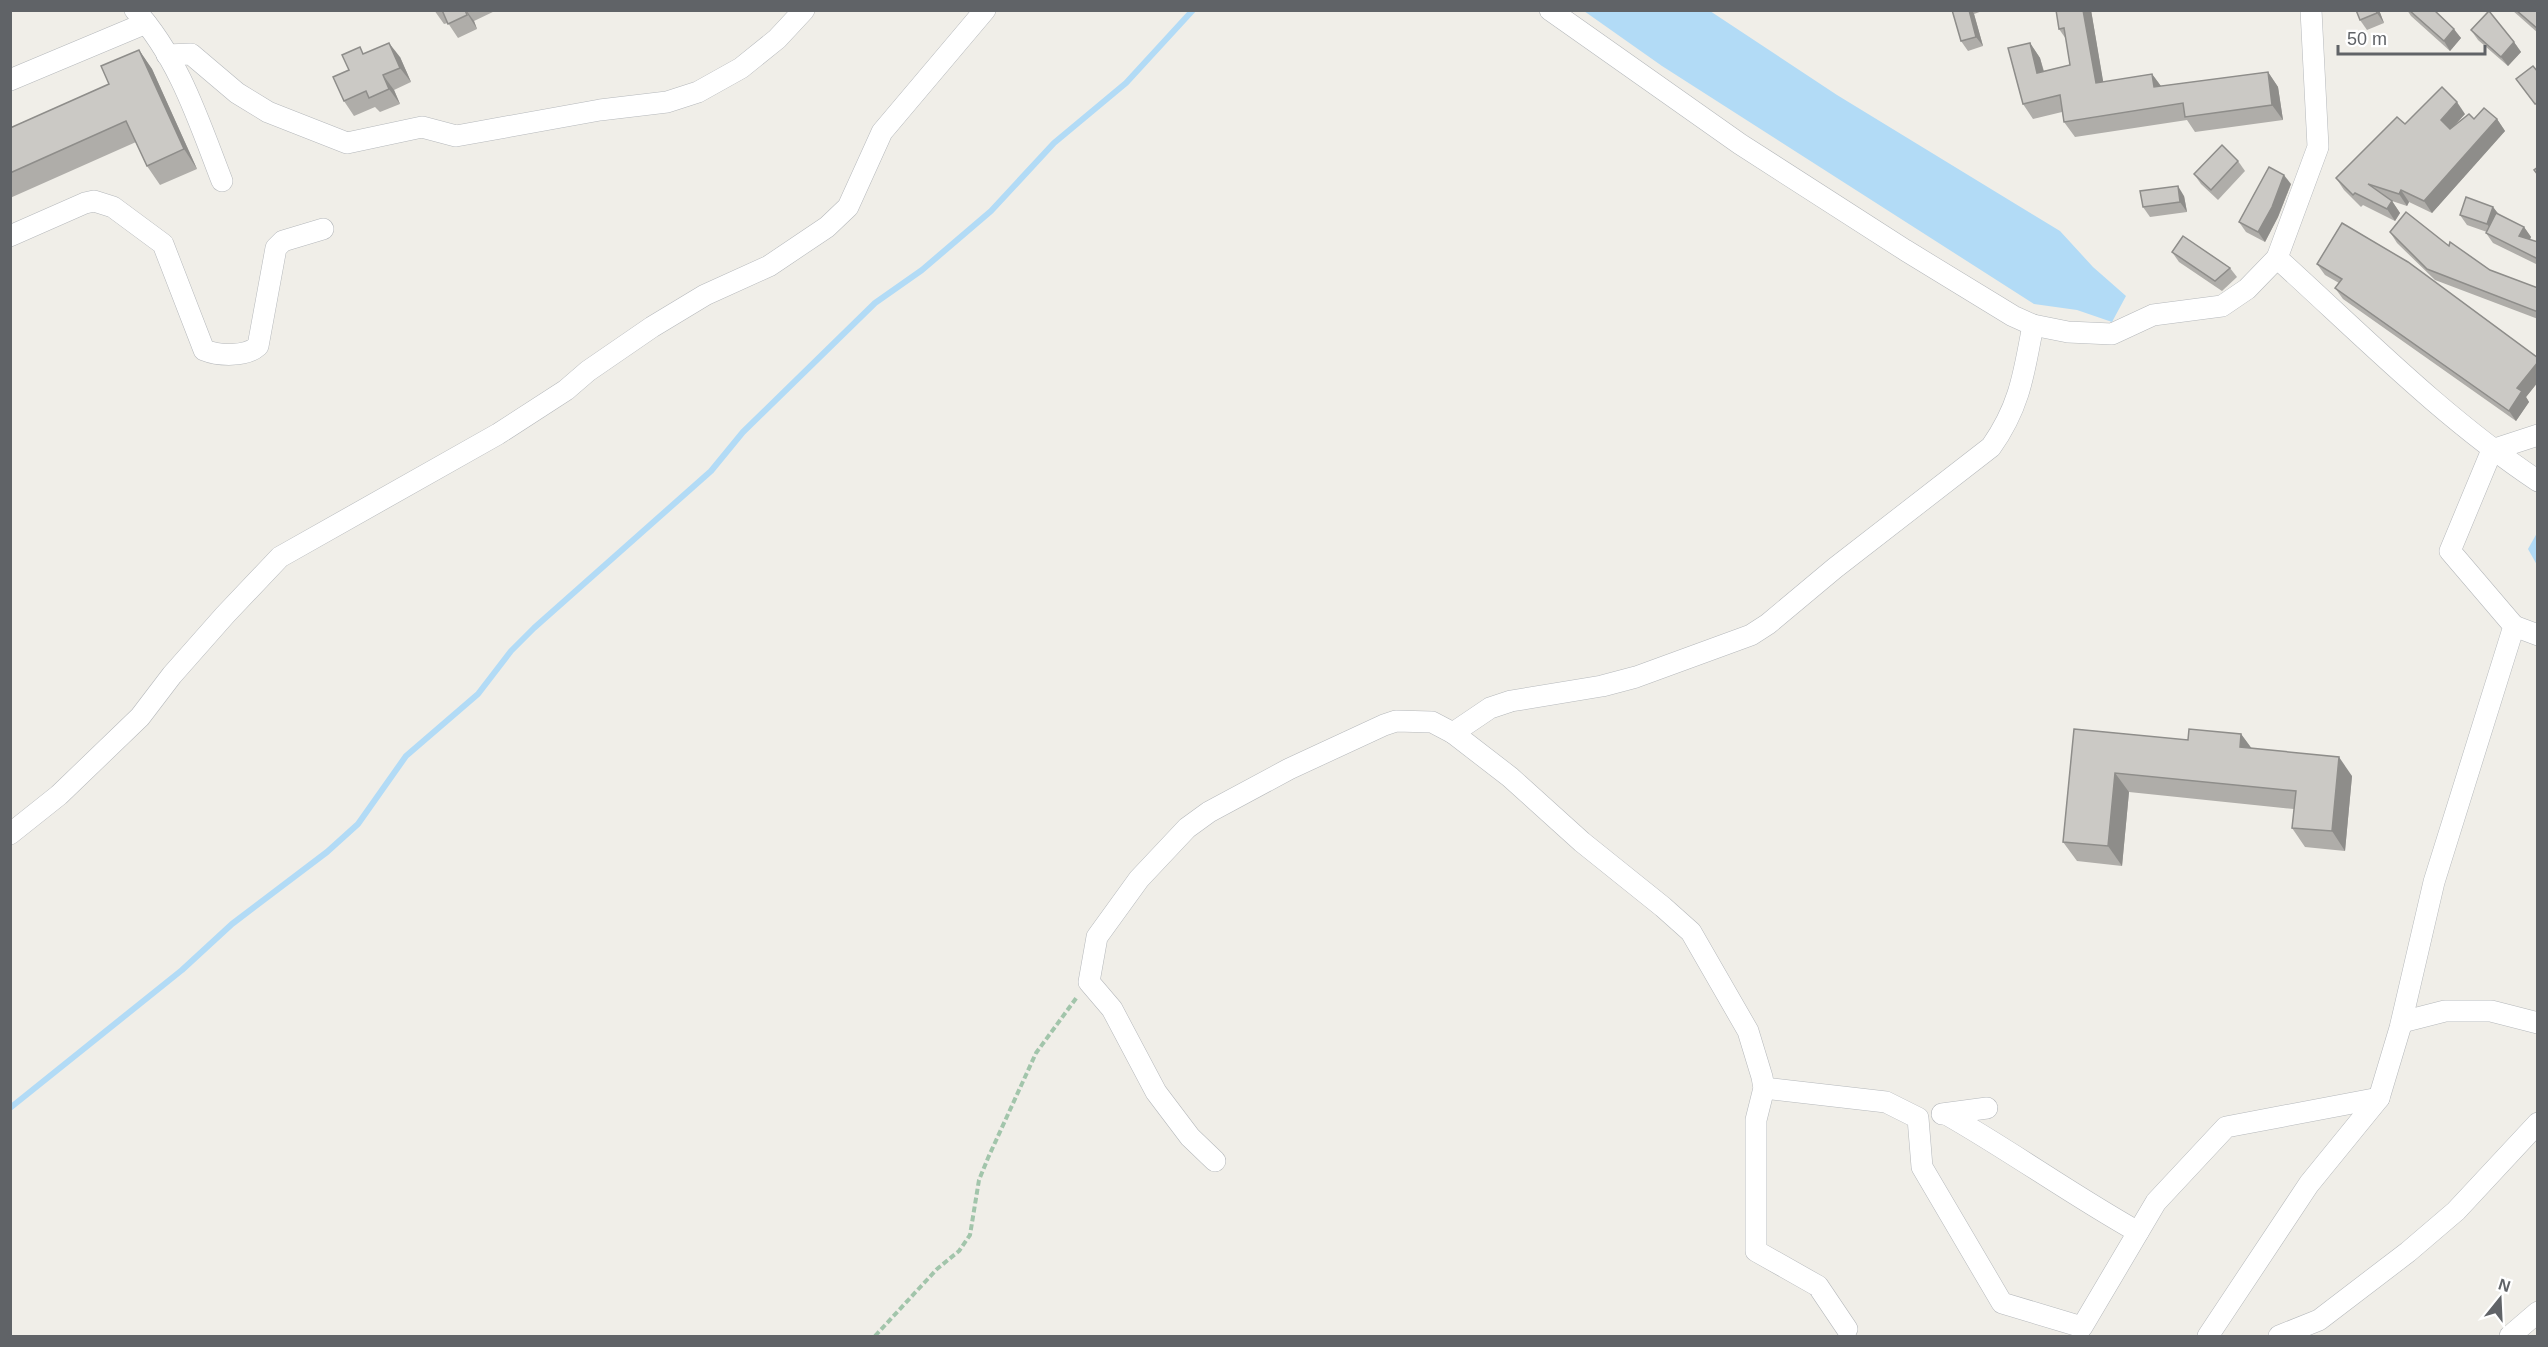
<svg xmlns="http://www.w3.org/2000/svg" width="2548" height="1347" viewBox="0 0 2548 1347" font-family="Arial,sans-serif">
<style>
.water{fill:#b2dbf6}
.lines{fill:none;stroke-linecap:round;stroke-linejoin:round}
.stream{stroke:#b2dbf6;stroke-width:6}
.minor-casing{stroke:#b5b8bb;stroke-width:22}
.path{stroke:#a2c5ab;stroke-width:4;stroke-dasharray:6 3;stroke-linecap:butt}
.minor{stroke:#fff;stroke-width:21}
.wall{fill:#afada9}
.shaded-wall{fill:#8e8d8a}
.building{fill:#cbc9c5;stroke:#8e8d8a;stroke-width:1.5}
</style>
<rect width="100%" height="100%" fill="#f0eee8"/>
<g class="water">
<polygon points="1584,11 1710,11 1837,95 2060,231 2093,267 2126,296 2112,322 2077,310 2034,304 1662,66"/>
<polygon points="2537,533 2538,565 2537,565 2528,549"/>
</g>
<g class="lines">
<polyline class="stream" points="10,1108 182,970 232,924 327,852 358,824 406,756 478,694 511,651 534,628 711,471 743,432 875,303 922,270 991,211 1054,143 1126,83 1193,10"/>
<defs>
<g id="minor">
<path d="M135,10C179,58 199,122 222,181"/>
<polyline points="1550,10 1740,144 1905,250 2013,316 2033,325 2068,332 2112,334 2153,315 2222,306 2247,289 2277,258"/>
<path d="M2311,10L2318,147L2277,258C2362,335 2442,417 2538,481"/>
<polyline points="167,55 191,54 237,93 268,112 347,143 422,127 456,136 600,110 667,102 698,92 741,68 777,39 804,10"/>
<polyline points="10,80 146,23"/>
<path d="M10,236L85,203L94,201L113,207L163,244L204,350C219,356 246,357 258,346L276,248L283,241L323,229"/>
<polyline points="2514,626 2538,635"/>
<path d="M1453,733L1490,708L1511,701L1602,686L1636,677L1751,635L1768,624L1835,568L1991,447C2020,406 2024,373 2033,325"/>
<polyline points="10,834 59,795 140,717 172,675 225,615 280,557 498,434 566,390 588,371 652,327 705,295 769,266 827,227 848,207 882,132 985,10"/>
<polyline points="2402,1022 2445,1011 2491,1011 2538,1023"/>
<polyline points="1764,1088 1886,1102 1918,1118 1922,1167 2002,1303 2082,1327 2156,1202 2226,1127 2379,1098"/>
<polyline points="1942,1114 1987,1108"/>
<path d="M1946,1114C2011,1151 2072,1195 2138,1232"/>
<polyline points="1215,1161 1190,1137 1156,1092 1112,1009 1089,982 1097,937 1139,879 1187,828 1209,812 1289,769 1384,725 1396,721 1432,722 1453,733 1510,777 1582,842 1663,907 1691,932 1748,1031 1762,1077 1764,1088 1756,1120 1756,1251 1818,1286 1847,1329"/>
<polyline points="2208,1336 2309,1184 2379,1098 2400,1028 2434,882 2514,626 2450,551 2492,450 2538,435"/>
<polyline points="2279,1336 2319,1320 2408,1252 2456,1211 2538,1123"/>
<polyline points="2510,1336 2538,1312"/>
</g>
</defs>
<use href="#minor" class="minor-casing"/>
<polyline class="path" points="875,1336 937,1269 959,1251 970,1235 979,1180 988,1158 1036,1053 1077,997"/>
<use href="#minor" class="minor"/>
</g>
<g class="wall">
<polygon points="434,10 497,10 474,21 477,29 458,38 448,23 444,24"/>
<polygon points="1952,10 1985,10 1974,14 1983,46 1968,51 1961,41"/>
<polygon points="2091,10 2103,82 2152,74 2161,86 2268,72 2278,87 2283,120 2195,132 2187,120 2075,137 2064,122 2062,112 2033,119 2023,104 2030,43 2040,58 2044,71 2070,65 2066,39 2059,29"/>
<polygon points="2379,10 2384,23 2367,30 2360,20"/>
<polygon points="2407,10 2434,10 2461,38 2450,51 2411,16"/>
<polygon points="2512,10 2538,10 2538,33"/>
<polygon points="2471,30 2514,42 2521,52 2508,66 2478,40"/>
<polygon points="139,50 152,69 197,169 160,185 147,166 136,142 10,198 10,128 109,84"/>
<polygon points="365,53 400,57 411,82 394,90 400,104 380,112 375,107 354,116 344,101"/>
<polygon points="2538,72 2538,108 2516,79"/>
<polygon points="2465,114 2455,125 2474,119 2497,119 2505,131 2432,213 2409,202 2407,206 2392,201 2400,213 2395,221 2363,205 2361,207 2344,190 2336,178 2405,124"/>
<polygon points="2238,161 2245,171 2218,200 2201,184 2194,174"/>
<polygon points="2291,184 2278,217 2265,242 2246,232 2239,222"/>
<polygon points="2184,196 2187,212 2150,217 2143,207"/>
<polygon points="2493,207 2499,215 2524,227 2531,237 2530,240 2538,242 2538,265 2493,243 2486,233 2487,232 2467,225 2460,215"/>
<polygon points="2390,232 2449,246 2490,270 2538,288 2538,319 2435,280 2397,243"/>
<polygon points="2172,252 2230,268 2237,277 2222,291 2179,262"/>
<polygon points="2317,264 2538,358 2538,382 2526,397 2529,402 2516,421 2343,299 2335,288 2339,283 2325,275"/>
<polygon points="2074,729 2188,740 2241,734 2252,749 2352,776 2345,851 2305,847 2292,828 2294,809 2129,792 2122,866 2077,861 2063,842"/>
</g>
<g class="shaded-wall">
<polygon points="465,10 466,10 474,21 477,29"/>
<polygon points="1969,10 1972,10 1974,14 1983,46 1976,37"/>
<polygon points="2083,10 2091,10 2106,98 2096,83"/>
<polygon points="2376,10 2379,10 2384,23 2377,13"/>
<polygon points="2454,29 2461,38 2450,51 2444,41"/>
<polygon points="2514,42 2521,52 2508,66 2501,57"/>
<polygon points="389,43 400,57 411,82 400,68"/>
<polygon points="2030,43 2040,58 2048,88 2037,73"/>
<polygon points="139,50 152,69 197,169 184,149"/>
<polygon points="2268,72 2278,87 2283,120 2272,105"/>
<polygon points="2152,74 2163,89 2154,87"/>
<polygon points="383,75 394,90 400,104 389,89"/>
<polygon points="2457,102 2465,114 2449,131 2441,120"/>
<polygon points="2497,119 2505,131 2432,213 2424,201"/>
<polygon points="2284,175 2291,184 2278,217 2265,242 2258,232"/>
<polygon points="2178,186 2184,196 2187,212 2180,202"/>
<polygon points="2401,190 2409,202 2407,206 2399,194"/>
<polygon points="2392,201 2400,213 2395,221 2387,209"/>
<polygon points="2493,207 2500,216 2494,234 2487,224"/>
<polygon points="2524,227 2531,237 2526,246 2519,236"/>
<polygon points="2538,362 2538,382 2526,397 2529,402 2516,421 2509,411 2517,388"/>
<polygon points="2241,734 2255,753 2240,747"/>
<polygon points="2339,757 2352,776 2345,851 2332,831"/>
<polygon points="2115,773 2129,792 2122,866 2108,846"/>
</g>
<g class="building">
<polygon points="442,10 465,10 467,15 448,24"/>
<polygon points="1952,10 1969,10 1976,37 1961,41"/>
<polygon points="2056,10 2083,10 2096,83 2152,74 2154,87 2268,72 2272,105 2185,117 2183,103 2064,122 2060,95 2023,104 2008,48 2030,43 2037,73 2070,65 2064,28 2059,29"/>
<polygon points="2356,10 2376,10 2377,13 2360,20"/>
<polygon points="2409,10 2434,10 2454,29 2444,41"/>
<polygon points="2516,10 2538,10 2538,29"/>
<polygon points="2489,11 2514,42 2501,57 2471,30"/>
<polygon points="389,43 400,68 383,75 389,89 369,98 366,91 344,101 333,77 349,70 342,55 360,47 363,54"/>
<polygon points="139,50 184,149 147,166 126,121 10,173 10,128 109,84 101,66"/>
<polygon points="2533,66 2538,72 2538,102 2535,104 2516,79"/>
<polygon points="2442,87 2457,102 2441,120 2450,129 2469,114 2474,119 2484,108 2497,119 2424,201 2401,190 2399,194 2368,184 2392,201 2387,209 2355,193 2353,195 2336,178 2397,117 2405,124"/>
<polygon points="2222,145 2238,161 2211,190 2194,174"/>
<polygon points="2269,167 2284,175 2272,207 2258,232 2239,222"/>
<polygon points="2538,167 2538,175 2534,170"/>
<polygon points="2178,186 2180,202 2143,207 2140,191"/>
<polygon points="2466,197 2493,207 2487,224 2460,215"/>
<polygon points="2406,212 2449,246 2450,242 2490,270 2538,288 2538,312 2427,269 2390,232"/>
<polygon points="2496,213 2524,227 2519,236 2538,242 2538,259 2486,233"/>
<polygon points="2342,223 2408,262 2538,358 2538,362 2517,388 2522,391 2509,411 2335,288 2342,279 2317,264"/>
<polygon points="2183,236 2230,268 2215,281 2172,252"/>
<polygon points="2074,729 2188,740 2189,729 2241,734 2240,747 2339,757 2332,831 2292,828 2296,791 2115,773 2108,846 2063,842"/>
</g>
<rect width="2548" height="1347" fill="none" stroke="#606367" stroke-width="24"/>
<g transform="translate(2500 1299) rotate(18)" stroke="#ffffff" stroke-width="4.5" paint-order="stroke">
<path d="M0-4.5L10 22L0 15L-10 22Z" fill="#606367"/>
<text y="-9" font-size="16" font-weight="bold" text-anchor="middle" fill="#606367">N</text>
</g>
<path d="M2338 45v9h147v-9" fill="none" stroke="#606367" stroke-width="3"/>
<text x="2347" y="45" font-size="18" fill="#606367" stroke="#ffffff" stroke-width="4.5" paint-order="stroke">50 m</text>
</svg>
